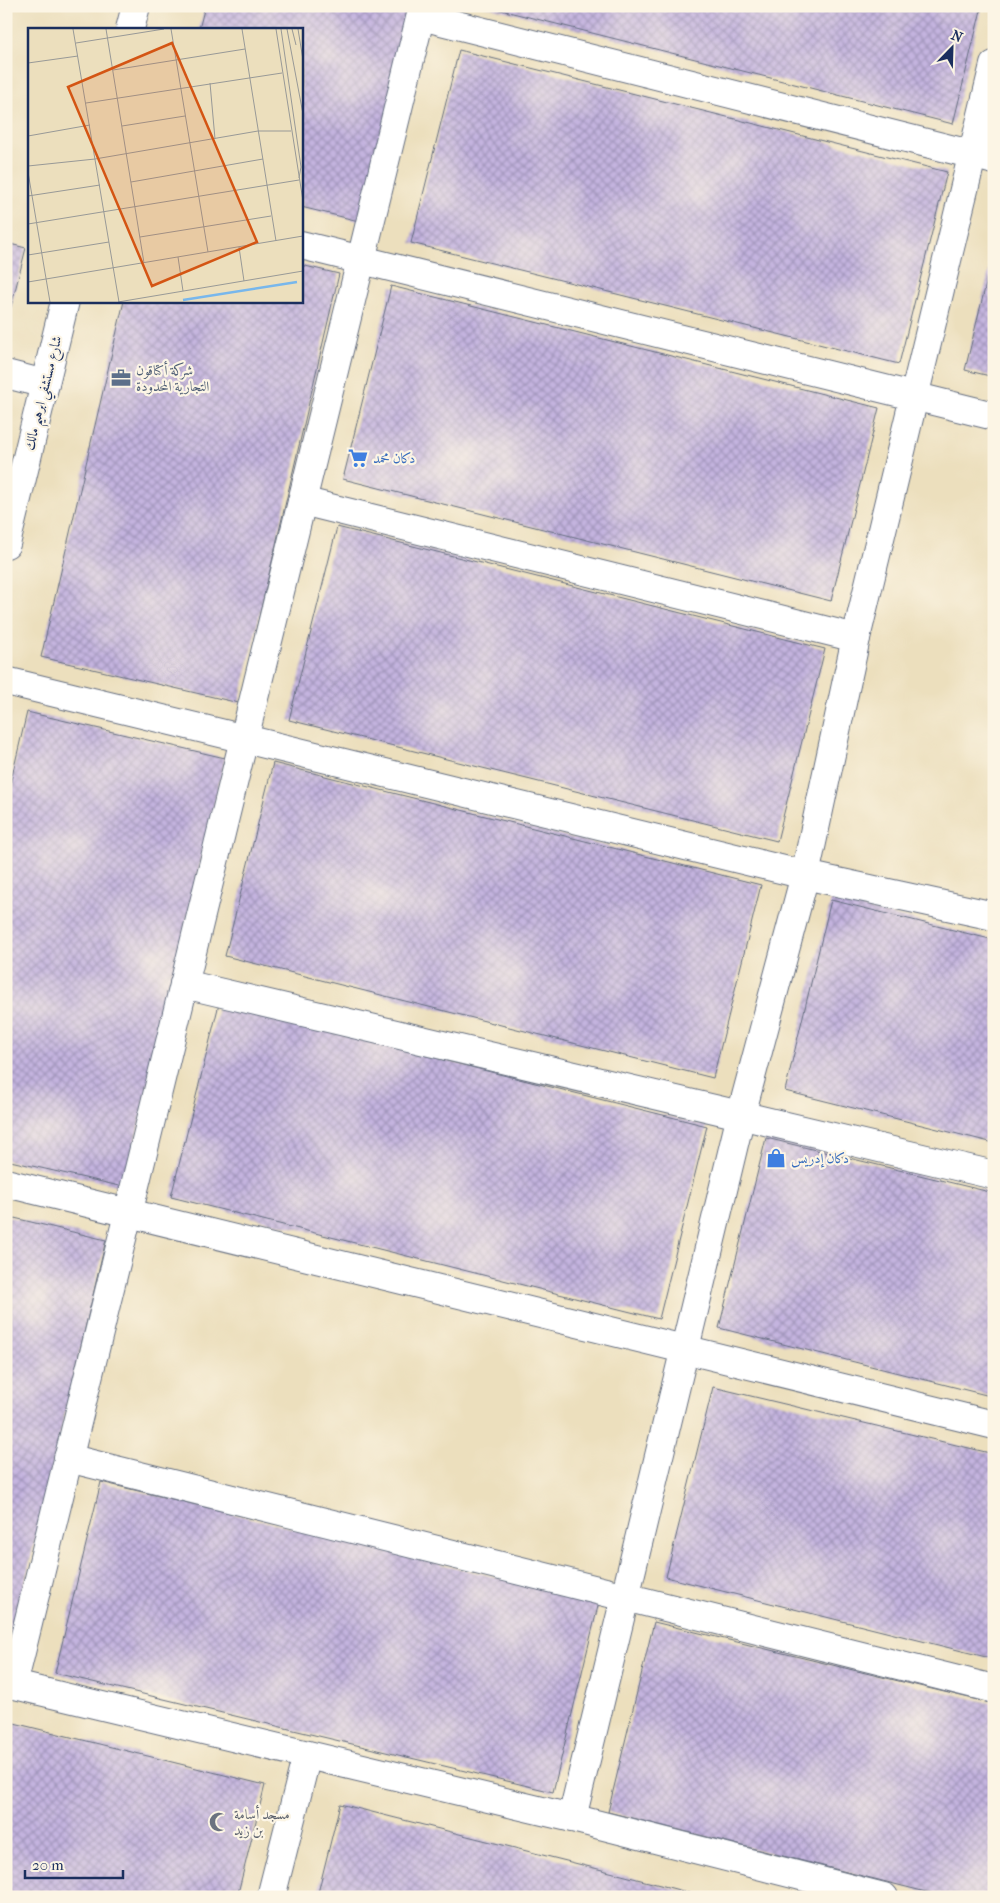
<svg xmlns="http://www.w3.org/2000/svg" width="1000" height="1903" viewBox="0 0 1000 1903" font-family="'IM FELL French Canon',Amiri,serif">
<style>
.building{fill:url(#building-cross-hatch)}
.lines{fill:none;stroke-linecap:round;stroke-linejoin:round}
.minor-casing{stroke:#646d7f;stroke-width:30}
.tertiary-casing{stroke:#646d7f;stroke-width:30}
.minor{stroke:#fff;stroke-width:28}
.tertiary{stroke:#fff;stroke-width:28}
.labels{text-anchor:middle;dominant-baseline:central;stroke-width:4.5;stroke-linejoin:round;paint-order:stroke}
.service-label{font-size:14px;fill:#4e5e75;stroke:#fcf5e5;text-anchor:start}
.street-label{font-size:14px;fill:#1b2f5e;stroke:#fcf5e5}
.shop-label{font-size:14px;fill:#366cbe;stroke:#fcf5e5;text-anchor:start}
.worship-label{font-size:14px;fill:#5b616d;stroke:#fcf5e5;text-anchor:start}
.inset-river{fill:none;stroke:#78b7ec;stroke-width:2.5}
.inset-road{fill:none;stroke:#989997;stroke-width:1}
.view{fill:#d45514;fill-opacity:0.15;stroke:#d45514;stroke-width:2.5}
.inset-edge{fill:none;stroke:#1b2f5e;stroke-width:2.5}
</style>
<defs>
<pattern id="building-cross-hatch" width="8" height="8" patternUnits="userSpaceOnUse" patternTransform="scale(1.25)"><rect width="8" height="8" fill="#c4b4df"/><path d="M0 0l8 8M0 8l8-8" fill="none" stroke="#9e93b8"/></pattern>
</defs>
<rect width="100%" height="100%" fill="#fcf5e5"/>
<filter id="ink" filterUnits="userSpaceOnUse"><feTurbulence type="fractalNoise" baseFrequency=".02" numOctaves="2"/><feDisplacementMap in="SourceGraphic" scale="10" xChannelSelector="R" yChannelSelector="G"/><feConvolveMatrix kernelMatrix="1 2 1 2 8 2 1 2 1" color-interpolation-filters="sRGB"/></filter>
<filter id="wash" filterUnits="userSpaceOnUse"><feTurbulence type="fractalNoise" baseFrequency=".0096" numOctaves="4" result="noise"/><feDisplacementMap in="SourceGraphic" scale="20" xChannelSelector="R" yChannelSelector="G"/><feGaussianBlur stdDeviation="1.12" result="paint"/><feColorMatrix in="noise" values="0 0 0 0 0 0 0 0 0 0 0 0 0 0 0 0 0 1.4 0 .05"/><feComposite in="paint" operator="in"/></filter>
<g filter="url(#wash)">
<rect width="100%" height="100%" fill="#ecdfbd"/>
<g id="blocks">
<g class="building">
<polygon points="205,6 413,6 363,222 301,207 301,29 199,29"/>
<polygon points="485,6 982,6 953,124"/>
<polygon points="459,50 947,172 899,364 411,243"/>
<polygon points="6,243 26,248 7,322 6,322"/>
<polygon points="993,255 994,255 994,377 965,370"/>
<polygon points="301,265 339,274 239,703 41,657 124,301 301,301"/>
<polygon points="391,286 879,408 831,601 343,479"/>
<polygon points="337,527 825,649 777,841 289,720"/>
<polygon points="27,712 225,758 124,1187 6,1160 6,802"/>
<polygon points="273,763 761,885 713,1078 225,956"/>
<polygon points="831,900 994,940 994,1143 785,1091"/>
<polygon points="219,1004 707,1126 659,1319 171,1197"/>
<polygon points="766,1138 994,1193 994,1397 719,1328"/>
<polygon points="6,1216 106,1240 6,1662"/>
<polygon points="713,1387 994,1454 994,1659 666,1577"/>
<polygon points="101,1482 599,1602 553,1792 55,1673"/>
<polygon points="654,1622 994,1704 994,1897 946,1897 608,1812"/>
<polygon points="6,1721 265,1785 237,1897 6,1897"/>
<polygon points="340,1804 614,1873 706,1897 317,1897"/>
</g>
</g>
</g>
<g filter="url(#ink)">
<use href="#blocks" fill-opacity="0" stroke="#646d7f" stroke-width="1"/>
<g class="lines">
<defs>
<g id="minor">
<polyline points="421,16 994,160"/>
<polyline points="301,245 994,416"/>
<polyline points="6,374 45,384"/>
<polyline points="302,501 856,638"/>
<polyline points="6,681 805,875 994,916"/>
<polyline points="184,984 994,1175"/>
<polyline points="6,1183 994,1425"/>
<polyline points="68,1458 994,1689"/>
<polyline points="6,1683 572,1818 884,1897"/>
<polyline points="13,1685 423,6"/>
<polyline points="572,1818 741,1115 805,875 856,638 994,65"/>
<polyline points="271,1897 307,1755"/>
</g>
<g id="tertiary">
<polyline points="130,29 136,6"/>
<polyline points="6,544 65,301"/>
</g>
</defs>
<use href="#minor" class="minor-casing"/>
<use href="#tertiary" class="tertiary-casing"/>
<use href="#minor" class="minor"/>
<use href="#tertiary" class="tertiary"/>
</g>
</g>
<defs>
<symbol id="office-bare" viewBox="-9 -9 18 18"><path d="M-6-3h4V-5.5h4V-3h4V5H-6ZM-1-4.5V-3h2v-1.5ZM-6 0V1H6V0Z" fill="#5c6f8a" stroke="#fcf5e5" stroke-width="2.5" paint-order="stroke"/></symbol>
<symbol id="supermarket-bare" viewBox="-9 -9 18 18"><path d="M-6-5.5h2.5l.6 2H6L4.5 2H-2.5L-4.4-4H-6ZM-1.5 3.2a1.3 1.3 0 1 0 .1 0ZM3 3.2a1.3 1.3 0 1 0 .1 0Z" fill="#3f7fe0" stroke="#fcf5e5" stroke-width="2.5" paint-order="stroke"/></symbol>
<symbol id="shop-bare" viewBox="-9 -9 18 18"><path d="M-5-2.5h2.3a2.7 3.5 0 0 1 5.4 0H5L5.5 6h-11ZM-1.5-2.5h3a1.5 2.3 0 0 0-3 0Z" fill="#3f7fe0" stroke="#fcf5e5" stroke-width="2.5" paint-order="stroke"/></symbol>
<symbol id="mosque-bare" viewBox="-9 -9 18 18"><path d="M3.5-4.9A6 6 0 1 0 3.5 4.9A5 5 0 1 1 3.5-4.9Z" fill="#6b7280" stroke="#fcf5e5" stroke-width="2.5" paint-order="stroke"/></symbol>
</defs>
<g fill-rule="evenodd">
<use href="#office-bare" x="107" y="364" width="28" height="28"/>
<use href="#supermarket-bare" x="344" y="444" width="28" height="28"/>
<use href="#shop-bare" x="762" y="1144" width="28" height="28"/>
<use href="#mosque-bare" x="205" y="1808" width="28" height="28"/>
</g>
<g class="labels">
<g class="service-label">
<text x="136" y="370">شركة أكتاقون<tspan x="136" dy="16">التجارية المحدودة</tspan></text>
</g>
<g class="street-label">
<text transform="translate(43 393) rotate(-76)">شارع مستشفي ابرهيم مالك</text>
</g>
<g class="shop-label">
<text x="373" y="458">دكان محمد</text>
<text x="791" y="1158">دكان إدريس</text>
</g>
<g class="worship-label">
<text x="234" y="1814">مسجد أسامة<tspan x="234" dy="16">بن زيد</tspan></text>
</g>
</g>
<g transform="translate(28 28)">
<rect width="275" height="275" fill="#ecdfbd"/>
<path class="inset-river" d="M155,272L269,254"/>
<path class="inset-road" d="M45,1L91,274M78,1L116,235M143,1L180,224M214,1L248,213M248,1L275,173M253,1L273,139L271,150M259,1L275,86M264,1L268,17M270,1L275,32M48,15L136,1M0,35L50,28M85,42L217,21M182,55L187,111M58,75L254,45M94,98L157,88M0,108L62,97M0,138L67,131L230,103H263M0,144L22,274M103,154L235,131M0,168L72,157M0,196L271,152M112,209L243,188M211,219L216,253M0,227L81,214M150,229L155,263M0,254L275,208M90,274L275,243"/>
<path class="view" d="M144,15L229,214L124,258L40,59Z"/>
<rect width="275" height="275" class="inset-edge"/>
</g>
<rect width="1000" height="1903" fill="none" stroke="#fcf5e5" stroke-width="25"/>
<g transform="translate(952 48) rotate(23)" stroke="#fcf5e5" stroke-width="4" paint-order="stroke">
<path d="M0-4L9 19L0 12L-9 19Z" fill="#1b2f5e"/>
<text y="-8" font-size="14" font-weight="bold" text-anchor="middle" fill="#1b2f5e">N</text>
</g>
<path d="M25 1870v8h98v-8" fill="none" stroke="#1b2f5e" stroke-width="2.5"/>
<text x="32" y="1870" font-size="15" fill="#1b2f5e" stroke="#fcf5e5" stroke-width="4" paint-order="stroke">20 m</text>
</svg>
